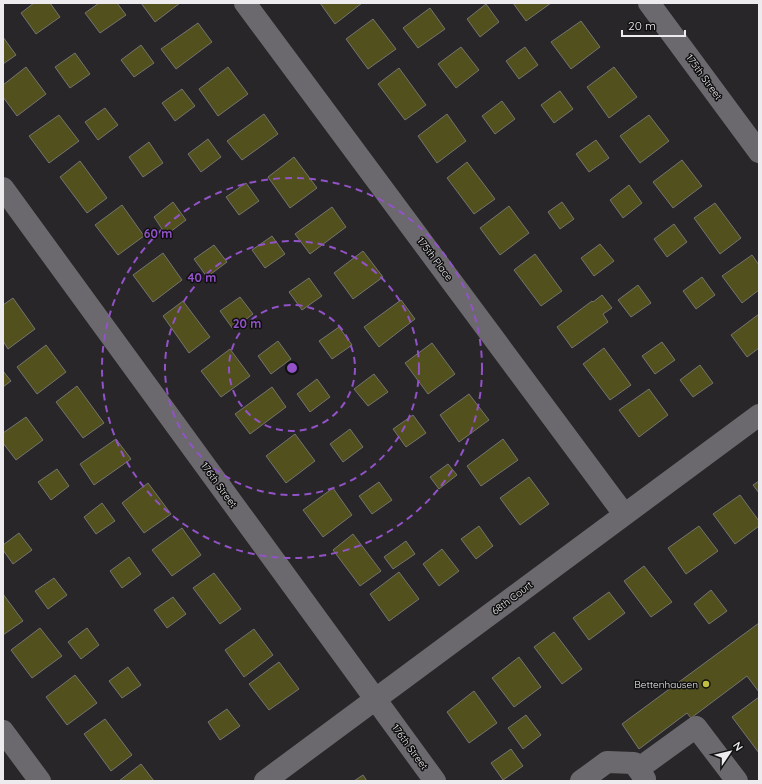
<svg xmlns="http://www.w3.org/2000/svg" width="762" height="784" viewBox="0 0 762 784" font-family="Quicksand,sans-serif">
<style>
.building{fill:#52511e;stroke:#747470}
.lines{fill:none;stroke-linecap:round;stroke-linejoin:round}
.minor{stroke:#6b696d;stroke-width:22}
.ring{fill:none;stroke:#9252c8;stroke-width:2;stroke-dasharray:7 5}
.poi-dot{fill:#c0be41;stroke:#101011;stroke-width:1.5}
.labels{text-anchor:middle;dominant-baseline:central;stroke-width:3;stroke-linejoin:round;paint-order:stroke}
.street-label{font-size:10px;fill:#edebed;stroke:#101011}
.poi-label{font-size:10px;fill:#edebed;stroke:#101011;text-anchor:end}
.centre{fill:#9252c8;stroke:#101011;stroke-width:2}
.ring-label{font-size:12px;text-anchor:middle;font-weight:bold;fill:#9252c8;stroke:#101011;stroke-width:3;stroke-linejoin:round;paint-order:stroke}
</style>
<rect width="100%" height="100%" fill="#282629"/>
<g class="building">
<polygon points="34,3 50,3 60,17 36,34 21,13"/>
<polygon points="99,3 117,3 126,15 100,33 85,13"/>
<polygon points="141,3 180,3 155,22"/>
<polygon points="320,3 362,3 335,24"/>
<polygon points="513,3 551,3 526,21"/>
<polygon points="486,4 499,22 480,37 467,19"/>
<polygon points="430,8 445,29 418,48 403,28"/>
<polygon points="373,19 396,49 368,69 346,39"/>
<polygon points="581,21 600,47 571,69 551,42"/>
<polygon points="198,23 212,42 176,69 161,49"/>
<polygon points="3,37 16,55 3,64"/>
<polygon points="141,45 154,63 134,77 121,60"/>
<polygon points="461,47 479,70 456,88 438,64"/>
<polygon points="525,47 538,65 519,79 506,61"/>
<polygon points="75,53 90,74 70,88 55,67"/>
<polygon points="26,67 46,94 17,116 3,97 3,85"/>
<polygon points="228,67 248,94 218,116 199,89"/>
<polygon points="614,67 637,97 609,118 587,87"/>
<polygon points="399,68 426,105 405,120 378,84"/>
<polygon points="182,89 195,106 175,121 162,103"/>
<polygon points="560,91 573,109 554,123 541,105"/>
<polygon points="502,101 515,119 495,134 482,116"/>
<polygon points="105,108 118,125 98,140 85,122"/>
<polygon points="264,114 278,134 242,160 227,141"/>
<polygon points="447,114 466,141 437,163 418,136"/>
<polygon points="59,115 79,141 49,163 29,136"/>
<polygon points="649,115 669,141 640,163 620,136"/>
<polygon points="208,139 221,157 201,172 188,154"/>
<polygon points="596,140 609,158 589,172 576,154"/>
<polygon points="149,142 163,163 143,177 129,157"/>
<polygon points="294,157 317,188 290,208 268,177"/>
<polygon points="682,160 702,186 673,208 653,182"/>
<polygon points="80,161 107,198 87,213 60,177"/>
<polygon points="467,162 495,199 474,214 447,178"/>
<polygon points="246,183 259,201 239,215 226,197"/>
<polygon points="629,185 642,203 623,218 610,200"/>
<polygon points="173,202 186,220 166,235 154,217"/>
<polygon points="562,202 574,219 560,229 548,212"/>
<polygon points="715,203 741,238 720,254 694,218"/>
<polygon points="122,205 144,236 118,255 95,225"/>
<polygon points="509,206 529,233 500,255 480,228"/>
<polygon points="332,207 346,227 310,254 295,234"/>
<polygon points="674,224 687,242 667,257 654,239"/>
<polygon points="272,236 285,254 265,268 252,250"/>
<polygon points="600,244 614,261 594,276 581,258"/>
<polygon points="214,245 227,262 207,277 194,259"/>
<polygon points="363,251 383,277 353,299 334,273"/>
<polygon points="163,253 182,280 153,302 133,275"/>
<polygon points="535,254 562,291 541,306 514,270"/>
<polygon points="752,255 759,265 759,290 742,303 722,276"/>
<polygon points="702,277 715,295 696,309 683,291"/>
<polygon points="309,278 322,296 302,310 289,292"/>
<polygon points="638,285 651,303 631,317 618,300"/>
<polygon points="602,295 612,308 603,314 608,322 572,348 557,327 592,301 593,302"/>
<polygon points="240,297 253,314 233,329 220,311"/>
<polygon points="13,298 35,329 8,349 3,341 3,305"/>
<polygon points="401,300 415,319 379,347 364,327"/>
<polygon points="183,301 210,337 189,353 163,316"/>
<polygon points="759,314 759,348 747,357 731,335"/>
<polygon points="339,327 352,345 332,359 319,341"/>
<polygon points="278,341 291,359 271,374 258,356"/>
<polygon points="662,342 675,360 655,374 642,356"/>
<polygon points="432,343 455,374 428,394 405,363"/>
<polygon points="46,345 66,372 37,394 17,367"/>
<polygon points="604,348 631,385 610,400 583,364"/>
<polygon points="230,349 250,376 221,397 201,371"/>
<polygon points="700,365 713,383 693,397 680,380"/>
<polygon points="3,371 11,381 3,387"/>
<polygon points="374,374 388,392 368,406 354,389"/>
<polygon points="317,379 330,397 310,412 297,394"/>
<polygon points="77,386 104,423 83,438 56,402"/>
<polygon points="272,387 286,407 250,434 235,414"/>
<polygon points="649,389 668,415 639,437 619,410"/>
<polygon points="469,394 489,420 459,442 440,415"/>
<polygon points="413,415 426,433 406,447 393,429"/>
<polygon points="26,417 43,440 16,460 3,443 3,433"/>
<polygon points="350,429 363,447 343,462 330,444"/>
<polygon points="295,434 315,461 286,483 266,456"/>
<polygon points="116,439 131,459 94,485 80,464"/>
<polygon points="503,439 518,460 481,486 467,466"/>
<polygon points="448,464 457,475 439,489 430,477"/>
<polygon points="57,469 69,486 51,500 38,482"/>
<polygon points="529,477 549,504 520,525 500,498"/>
<polygon points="759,481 759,493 753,485"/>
<polygon points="379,482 392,500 372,514 359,496"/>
<polygon points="148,483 171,514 144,533 122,503"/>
<polygon points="333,488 352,515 323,537 303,510"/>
<polygon points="740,495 759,521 759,526 735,544 713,514"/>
<polygon points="102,503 115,521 96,534 84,517"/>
<polygon points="479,526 493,546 476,559 461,539"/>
<polygon points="699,526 718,551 686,574 668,548"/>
<polygon points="182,528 201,555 172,576 152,550"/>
<polygon points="19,533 32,550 13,564 3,550 3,545"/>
<polygon points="353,534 381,571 360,586 333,550"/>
<polygon points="406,541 415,554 393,569 384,557"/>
<polygon points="442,549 459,571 439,586 423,564"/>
<polygon points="129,557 141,574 122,588 110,571"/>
<polygon points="644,566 672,602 651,617 624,581"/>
<polygon points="399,572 419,599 389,621 370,594"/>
<polygon points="214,573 241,609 220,624 193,588"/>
<polygon points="54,578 67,595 48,609 35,591"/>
<polygon points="711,590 727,611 709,624 694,604"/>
<polygon points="609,592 625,613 589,640 573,618"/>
<polygon points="3,594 23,621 3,635"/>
<polygon points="173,597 186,614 167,628 154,610"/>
<polygon points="759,623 759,692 747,676 691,718 687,713 639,749 622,724"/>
<polygon points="40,628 62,656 32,678 11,650"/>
<polygon points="87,628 99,645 81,659 68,642"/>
<polygon points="254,629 273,655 244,677 225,650"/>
<polygon points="554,632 582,669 562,684 534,647"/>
<polygon points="519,657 541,687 514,707 492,678"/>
<polygon points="279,662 299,689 269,710 249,684"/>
<polygon points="128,667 141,685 122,698 109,681"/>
<polygon points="75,675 97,703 67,725 46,697"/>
<polygon points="474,691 497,723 469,743 447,712"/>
<polygon points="759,697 759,753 732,717"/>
<polygon points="227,709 240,726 220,740 208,722"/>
<polygon points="526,715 541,735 523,749 508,728"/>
<polygon points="105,719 132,755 111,771 84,734"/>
<polygon points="511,749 523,766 503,780 491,763"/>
<polygon points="141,764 154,781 119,781"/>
<polygon points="363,775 367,781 354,781"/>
</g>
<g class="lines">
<g class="minor">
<polyline points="245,3 624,514"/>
<polyline points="649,3 759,152"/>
<polyline points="3,188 435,781"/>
<polyline points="3,731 40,781"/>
<polyline points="638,769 696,727 737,781"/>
<polyline points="265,781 759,415"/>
<polyline points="581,781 607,762 634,763 645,779"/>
</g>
</g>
<g class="ring">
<circle cx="292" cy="368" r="63"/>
<circle cx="292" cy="368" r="127"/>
<circle cx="292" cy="368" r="190"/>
</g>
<circle class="poi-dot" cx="706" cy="684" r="4"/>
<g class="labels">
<g class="street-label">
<text transform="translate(704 77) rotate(54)">175th Street</text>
<text transform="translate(435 259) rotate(53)">175th Place</text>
<text transform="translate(219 485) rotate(54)">176th Street</text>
<text transform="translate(512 598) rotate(-37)">68th Court</text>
<text transform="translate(410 747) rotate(54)">176th Street</text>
</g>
<g class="poi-label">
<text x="698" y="684">Bettenhausen</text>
</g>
</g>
<circle cx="292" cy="368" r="6" class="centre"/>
<g class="ring-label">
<text x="158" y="238">60 m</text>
<text x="202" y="282">40 m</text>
<text x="247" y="328">20 m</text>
</g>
<rect width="762" height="784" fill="none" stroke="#edebed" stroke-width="8"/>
<g transform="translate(730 752) rotate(55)" stroke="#101011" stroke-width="3" paint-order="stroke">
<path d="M0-3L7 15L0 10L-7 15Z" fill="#edebed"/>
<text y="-6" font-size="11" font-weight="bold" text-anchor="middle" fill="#edebed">N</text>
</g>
<path d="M622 30v6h63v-6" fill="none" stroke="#edebed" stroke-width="2"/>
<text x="628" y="30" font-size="12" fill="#edebed" stroke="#101011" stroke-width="3" paint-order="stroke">20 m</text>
</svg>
